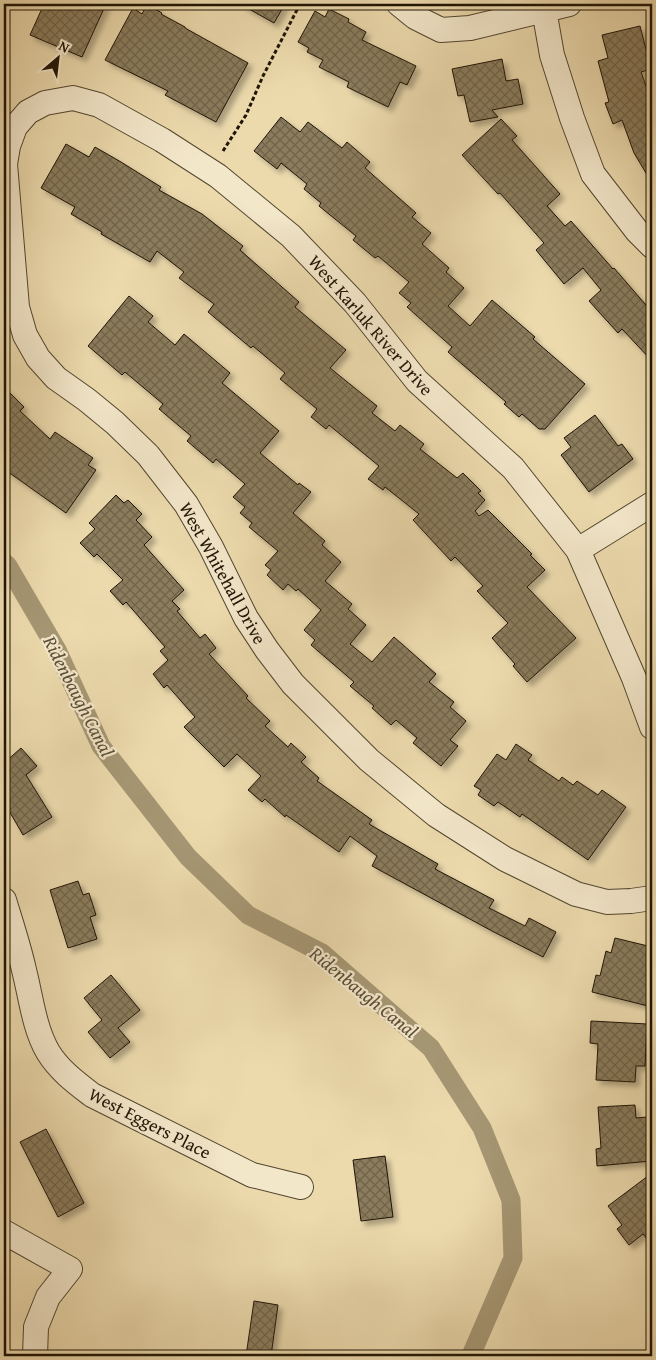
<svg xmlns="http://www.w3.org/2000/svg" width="656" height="1360" viewBox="0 0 656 1360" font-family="'Gentium Book Plus',serif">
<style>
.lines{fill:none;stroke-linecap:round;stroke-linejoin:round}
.canal{stroke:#a69774;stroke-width:19}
.building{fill:url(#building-cross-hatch);stroke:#1f1405;filter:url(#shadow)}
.minor-casing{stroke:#52462f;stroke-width:26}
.path{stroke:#1f1405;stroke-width:3;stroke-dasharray:4 2.5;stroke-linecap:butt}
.minor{stroke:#f3e7ca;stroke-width:24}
.labels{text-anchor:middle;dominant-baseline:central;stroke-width:4.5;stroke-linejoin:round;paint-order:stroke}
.street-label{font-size:18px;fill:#1f1405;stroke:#f3e7ca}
.water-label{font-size:19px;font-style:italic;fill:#5c4f37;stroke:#f3e7ca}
</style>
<defs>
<pattern id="building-cross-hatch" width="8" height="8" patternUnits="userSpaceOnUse" patternTransform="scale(1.25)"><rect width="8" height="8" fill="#8a7b5c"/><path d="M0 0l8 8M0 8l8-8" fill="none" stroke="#70644a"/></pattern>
<filter id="shadow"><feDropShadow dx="4.5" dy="4.5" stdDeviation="2.5" flood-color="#0004"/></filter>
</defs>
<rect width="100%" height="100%" fill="#ecdaad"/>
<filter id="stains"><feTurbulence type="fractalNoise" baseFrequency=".004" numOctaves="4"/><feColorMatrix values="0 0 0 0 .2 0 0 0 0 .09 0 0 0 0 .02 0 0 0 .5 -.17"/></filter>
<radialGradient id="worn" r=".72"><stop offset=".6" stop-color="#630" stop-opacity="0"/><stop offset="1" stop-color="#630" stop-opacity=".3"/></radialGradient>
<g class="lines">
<polyline class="canal" points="4,562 8,566 57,650 101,746 188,857 248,915 322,953 431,1048 482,1128 511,1200 513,1258 472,1353 472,1356"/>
</g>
<g class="building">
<polygon points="44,4 106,4 82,57 30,35"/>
<polygon points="147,4 162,13 161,14 185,27 185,28 248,63 216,122 165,95 168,91 105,60 133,8 142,14"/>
<polygon points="240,4 285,4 274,23"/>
<polygon points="329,9 349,19 348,22 366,32 362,40 416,66 407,85 400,82 388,107 347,87 349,82 319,67 323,60 307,52 309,48 298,42 315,11 325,17"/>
<polygon points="640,26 651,69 641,72 652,103 652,183 634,153 622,120 613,124 605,103 609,102 598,61 608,58 602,35"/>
<polygon points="502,59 506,81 518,79 523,104 492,110 498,117 470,122 464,95 458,96 452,69"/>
<polygon points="281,117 300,132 308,122 342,148 347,142 370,162 365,168 416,213 412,217 431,233 422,244 449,268 446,272 464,288 448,306 470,326 492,300 535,337 533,339 585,384 545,429 539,429 522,414 519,417 504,404 506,402 448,352 452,347 407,307 411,303 399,293 409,282 378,256 375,258 353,240 356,236 319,206 321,203 304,189 307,184 281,163 277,169 254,151"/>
<polygon points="501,119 517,136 512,140 560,194 547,206 565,226 571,221 613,269 614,268 652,312 652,361 622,329 618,333 589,301 601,290 583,268 564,284 536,250 544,243 500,193 498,194 462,155"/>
<polygon points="66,144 89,157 95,147 121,162 161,187 159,190 202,214 243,246 240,250 299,302 295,307 346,350 330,368 377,406 372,413 395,431 400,425 424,444 420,449 457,478 463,473 481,491 478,493 485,500 475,511 479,516 488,510 532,554 530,555 545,570 527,587 576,638 527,682 513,666 515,664 492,638 508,623 477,591 483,586 455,557 451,561 413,520 419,514 385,487 383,490 368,479 379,466 329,425 326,429 311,417 317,409 280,379 285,373 253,346 251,348 208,312 214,304 179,278 184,272 157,251 150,262 101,234 102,232 71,214 75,207 41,188"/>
<polygon points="129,296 153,316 148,322 175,345 184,334 230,373 222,383 279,431 260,453 298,485 299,483 311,492 293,513 325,541 322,545 341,562 325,581 352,604 348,609 366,625 350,644 372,662 394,637 436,674 429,682 454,702 450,707 466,721 450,740 458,746 441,766 413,743 417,738 396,720 391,725 372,708 374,706 350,686 354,682 311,645 315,640 304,630 321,610 298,589 296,591 288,584 283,590 267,575 271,570 265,565 278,551 249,527 252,523 240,513 245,507 233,497 245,484 216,459 213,463 187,441 191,436 159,409 163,404 125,372 122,375 88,346"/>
<polygon points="4,387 24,407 20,411 50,439 55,432 93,458 88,465 96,470 66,513 4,469"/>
<polygon points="595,415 618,446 622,444 633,459 589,492 561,455 571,447 564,438"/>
<polygon points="116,495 124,503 128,500 142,514 136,520 152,537 144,545 184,590 172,601 180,609 177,611 200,638 205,634 216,648 209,654 248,696 246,698 270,721 265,726 288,747 291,743 306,757 301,762 319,778 317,781 372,820 369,824 438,864 435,869 494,900 489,908 525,926 529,918 556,932 543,957 492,931 372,866 377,856 350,836 339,852 286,815 285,817 265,799 262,802 248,790 261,776 237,754 224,767 184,727 195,717 167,685 164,688 153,674 168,660 160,651 165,647 126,602 123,605 110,591 123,580 97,554 94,557 80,543 95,529 89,523"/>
<polygon points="516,744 532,755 528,760 559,781 562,777 573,785 577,781 598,795 602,790 626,807 588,860 522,814 520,817 498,802 494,806 478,795 481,790 474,786 497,754 506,760"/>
<polygon points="21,748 37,766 26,775 52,817 23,835 4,802 4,763"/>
<polygon points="78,881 83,895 89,893 96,915 90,917 97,939 68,948 50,890"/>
<polygon points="615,938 652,947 652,1007 592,992 596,975 600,976 606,951 611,953"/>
<polygon points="111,975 140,1010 118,1028 130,1042 110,1058 88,1032 102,1020 84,998"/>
<polygon points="591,1021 647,1024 645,1066 636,1066 635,1082 596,1080 598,1044 590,1043"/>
<polygon points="635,1105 636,1118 647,1117 651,1161 597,1166 596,1149 601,1148 598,1107"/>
<polygon points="46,1129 84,1203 58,1217 20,1142"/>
<polygon points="385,1156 393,1217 361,1221 353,1160"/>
<polygon points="652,1173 652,1245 643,1234 629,1245 617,1229 622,1225 608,1206"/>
<polygon points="254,1301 278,1305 271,1356 246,1356"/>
</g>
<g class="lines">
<defs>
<g id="minor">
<polyline points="399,4 415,17 441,30 470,28 569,4"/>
<polyline points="543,4 552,55 572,118 593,174 637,231 652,246"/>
<polyline points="578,550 652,504"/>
<polyline points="652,727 634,678 578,550 513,468 417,381 355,303 291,236 218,176 162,140 99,105 73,98 45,103 28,112 15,127 8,146 5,164 17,307 25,335 38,358 56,378 87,400 115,423 148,455 186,504 211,547 246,618 267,650 293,684 369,760 436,815 505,859 576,894 607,902 631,901 652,898"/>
<path d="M4,900C11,923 19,947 24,970C31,997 34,1028 48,1052C59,1070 75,1082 92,1095L252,1175L301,1187"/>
<polyline points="4,1232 70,1269 48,1297 36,1327 35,1356"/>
</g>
</defs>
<use href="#minor" class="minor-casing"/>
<polyline class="path" points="223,151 246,115 263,76 300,4"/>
<use href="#minor" class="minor"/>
</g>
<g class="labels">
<g class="street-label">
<text transform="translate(371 325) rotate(49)">West Karluk River Drive</text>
<text transform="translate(223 573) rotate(61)">West Whitehall Drive</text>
<text transform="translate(150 1123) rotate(27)">West Eggers Place</text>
</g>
<g class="water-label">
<text transform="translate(79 696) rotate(63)">Ridenbaugh Canal</text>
<text transform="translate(364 992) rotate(39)">Ridenbaugh Canal</text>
</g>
</g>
<rect width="656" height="1360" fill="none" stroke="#ecdaad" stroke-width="20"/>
<rect x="5" y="5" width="646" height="1350" fill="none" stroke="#1f1405" stroke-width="2.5"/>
<rect x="10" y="10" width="636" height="1340" fill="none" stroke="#1f1405"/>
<g transform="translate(58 58) rotate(28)" stroke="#f3e7ca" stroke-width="4" paint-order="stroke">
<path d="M0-4L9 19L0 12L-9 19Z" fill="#1f1405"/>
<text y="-8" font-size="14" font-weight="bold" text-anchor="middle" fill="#1f1405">N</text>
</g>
<rect width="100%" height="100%" filter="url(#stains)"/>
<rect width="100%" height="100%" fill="url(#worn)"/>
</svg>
